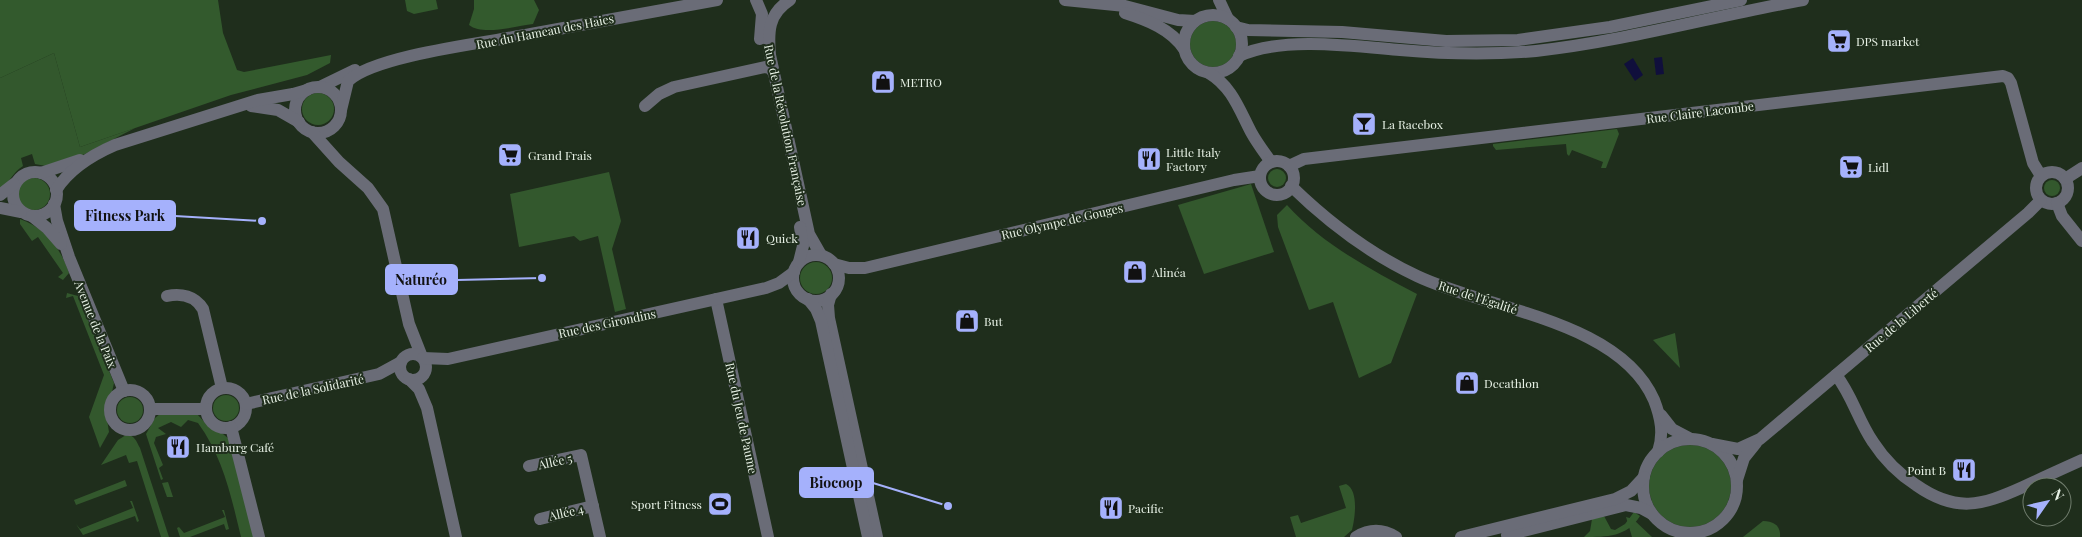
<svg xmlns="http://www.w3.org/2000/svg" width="2082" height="537" viewBox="0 0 2082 537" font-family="'Playfair Display',serif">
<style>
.green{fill:#33582d}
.forest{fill:#335a2d}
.water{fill:#100f3c}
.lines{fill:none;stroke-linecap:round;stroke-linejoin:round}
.minor{stroke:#6a6c77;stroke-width:12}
.labels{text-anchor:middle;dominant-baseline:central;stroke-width:4;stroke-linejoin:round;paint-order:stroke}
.street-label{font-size:12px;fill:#e7f1e5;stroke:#1f2e1c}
.poi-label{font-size:12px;fill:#e7f1e5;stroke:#1f2e1c;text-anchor:start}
.leader{fill:none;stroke:#a5b1fc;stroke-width:2}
.callout-dot{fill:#a5b1fc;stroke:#1f2e1c;stroke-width:2}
.callout{fill:#a5b1fc;stroke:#a5b1fc;stroke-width:2}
.callout-label{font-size:14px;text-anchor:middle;font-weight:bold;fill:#111}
</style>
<rect width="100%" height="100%" fill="#1f2e1c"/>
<g class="green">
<circle cx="1213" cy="44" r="23"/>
<path d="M54,53L80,147L135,128L85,154L51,167L35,164L32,154L21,158L23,166C12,173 9,183 0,191V78Z"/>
<circle cx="318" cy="109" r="16"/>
<polygon points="1617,129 1619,134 1606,168 1601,168 1603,162 1572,150 1569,156 1567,154 1566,144 1496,150 1493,146 1493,144"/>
<circle cx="1277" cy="178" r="9"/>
<polygon points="609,172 621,221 612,249 626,309 615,312 598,236 580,241 574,236 519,247 510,194"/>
<circle cx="34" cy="194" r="16"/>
<circle cx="2052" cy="188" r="8"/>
<polygon points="1251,184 1274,252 1204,274 1178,205"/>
<path d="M1287,205C1323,245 1370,269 1417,294L1391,363L1359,378L1333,302L1309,310L1278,227L1277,215Z"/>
<path d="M20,219C44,227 61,248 69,273L63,280L58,277L63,273L38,237L32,241L20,224Z"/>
<circle cx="816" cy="278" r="16"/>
<polygon points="67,293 78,296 114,383 112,392 105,407 109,432 100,448 89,417 104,375 73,296 66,298"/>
<polygon points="1675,333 1680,368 1653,340"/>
<circle cx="226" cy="408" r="13"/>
<circle cx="130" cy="410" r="13"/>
<path d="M160,414H197L209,427L223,434L229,439L254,537H241C231,496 223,457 198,423L188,420L181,427L171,422L158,428L166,434L156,437L154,443L163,465L159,468L163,479L161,480L146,434L155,418Z"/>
<path d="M126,435C135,435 136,441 140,448L169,537H161L137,461L129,463L126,455L101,465L118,440Z"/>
<circle cx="1690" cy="486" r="41"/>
<polygon points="125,480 127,486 76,505 74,500"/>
<polygon points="168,482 173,497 167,497 162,483"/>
<path d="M1346,484C1359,490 1355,518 1352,530L1344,537H1296L1290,517L1298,515L1301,523L1346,508L1339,486Z"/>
<polygon points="130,501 132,501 139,521 137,522 135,516 83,535 76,524 80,529 133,508"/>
<polygon points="222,510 224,510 229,529 226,530 224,524 190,537 180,537 177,528 179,527 184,533 225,517"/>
<polygon points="1626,517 1633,519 1652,537 1632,537"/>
<path d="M1763,521C1774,521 1781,526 1780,537H1743Z"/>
</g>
<g class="forest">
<polygon points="0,0 218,0 223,33 237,70 244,72 331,55 330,63 307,75 231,95 80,147 54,53 0,78"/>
<polygon points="405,0 436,0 438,9 414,14 407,11"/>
<path d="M474,0H534L539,10L533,24C516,26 483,36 469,25L474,9Z"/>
<path d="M1634,512L1640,516C1627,537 1607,537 1584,537L1590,531L1592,519L1604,516L1611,529L1615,530L1625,524Z"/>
</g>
<g class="water">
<polygon points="1662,57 1664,74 1656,75 1654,58"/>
<polygon points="1633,58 1643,75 1635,81 1624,64"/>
</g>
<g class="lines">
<g class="minor">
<polyline points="756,0 762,14 760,39"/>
<path d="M790,0C768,14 768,32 770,55L809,234L821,255"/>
<polyline points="1065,0 1125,6 1178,20 1195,21"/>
<polyline points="1219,0 1228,19"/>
<path d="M1125,13C1147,20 1171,29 1184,49"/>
<circle cx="1213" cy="44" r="29"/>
<polyline points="1236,27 1248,30 1342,32 1446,41 1518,40 1610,27 1741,0"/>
<path d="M1239,56C1281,36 1354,46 1400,50C1445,54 1491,55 1536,51C1626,41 1714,16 1803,0"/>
<path d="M1209,73C1232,87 1239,109 1251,132C1257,143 1264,152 1271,162"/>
<polyline points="320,87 355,70"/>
<circle cx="318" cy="110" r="23"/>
<polyline points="251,106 278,110 299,122"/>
<polyline points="645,106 659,94 674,87 765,67 770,68 773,72"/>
<path d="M341,110L348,81C374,55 491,42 531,34C593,23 655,11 717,0"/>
<polyline points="312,132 339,162 368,188 383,209 409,324 422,357"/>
<circle cx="1277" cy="178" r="17"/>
<polyline points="1289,166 1304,159 2003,76 2008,78 2011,83 2033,163 2041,176"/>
<circle cx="35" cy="194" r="22"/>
<circle cx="2052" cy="188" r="16"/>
<polyline points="41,173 80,160"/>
<polyline points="2065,179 2082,168"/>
<path d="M1291,186C1329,223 1370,254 1417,276C1488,310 1619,320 1654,400C1661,418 1664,434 1658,452"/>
<path d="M56,190C70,168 92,155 115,145L258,100L293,94L307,90"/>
<polyline points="0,195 14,184"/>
<polyline points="2057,203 2062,216 2082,241"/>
<polyline points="54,204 57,221 69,257 124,391"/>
<polyline points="0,208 21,212"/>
<polyline points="32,216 47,228 61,244"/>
<circle cx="816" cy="278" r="23"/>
<polyline points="799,262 803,246 800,227"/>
<polyline points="834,264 849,268 865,268 1234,180 1260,176"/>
<polyline points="831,294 828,305 829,318 877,537"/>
<path d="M167,296C181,293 195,296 203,309L222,388"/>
<polyline points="716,299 768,537"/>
<polyline points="808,299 816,309 821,321 868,537"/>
<circle cx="413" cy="367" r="13"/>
<polyline points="423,358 448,359 766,288 779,283 794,272"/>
<path d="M1836,375C1852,395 1858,420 1873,442C1884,459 1899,474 1916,485C1956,513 1981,506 2023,487C2042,478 2062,469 2082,460"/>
<polyline points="409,379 419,389 427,408 456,537"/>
<circle cx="226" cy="408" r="20"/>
<circle cx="130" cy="410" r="20"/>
<polyline points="246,404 379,374 401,362"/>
<polyline points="150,409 206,409"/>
<polyline points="1661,415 1672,429 1691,439"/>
<polyline points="231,427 259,537"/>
<circle cx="1690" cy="486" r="47"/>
<polyline points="1712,444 1738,449 1760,439 2028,213 2041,200"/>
<polyline points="529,466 581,455 600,537"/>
<polyline points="1737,480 1744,458 1756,443"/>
<polyline points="540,519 593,506"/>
<polyline points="1507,535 1626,505 1641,508 1652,514"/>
<path d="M1356,537C1369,529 1383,529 1396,537"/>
<polyline points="1461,537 1615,499 1631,491 1644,477"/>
</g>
</g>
<defs>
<symbol id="supermarket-square" viewBox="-11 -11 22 22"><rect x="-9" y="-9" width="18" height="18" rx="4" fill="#a5b1fc" stroke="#1f2e1c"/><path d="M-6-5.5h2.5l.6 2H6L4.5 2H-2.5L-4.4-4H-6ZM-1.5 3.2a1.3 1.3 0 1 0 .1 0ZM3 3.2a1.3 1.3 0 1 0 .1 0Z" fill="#111"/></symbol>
<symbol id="shop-square" viewBox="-11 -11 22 22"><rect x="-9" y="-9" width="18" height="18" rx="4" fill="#a5b1fc" stroke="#1f2e1c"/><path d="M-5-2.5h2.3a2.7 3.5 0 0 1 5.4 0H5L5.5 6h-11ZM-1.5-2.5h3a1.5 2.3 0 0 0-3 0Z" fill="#111"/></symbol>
<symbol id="bar-square" viewBox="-11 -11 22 22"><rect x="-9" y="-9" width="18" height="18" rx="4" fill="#a5b1fc" stroke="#1f2e1c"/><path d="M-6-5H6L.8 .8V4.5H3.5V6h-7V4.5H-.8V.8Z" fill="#111"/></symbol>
<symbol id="restaurant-square" viewBox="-11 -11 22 22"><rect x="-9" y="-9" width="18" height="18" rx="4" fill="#a5b1fc" stroke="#1f2e1c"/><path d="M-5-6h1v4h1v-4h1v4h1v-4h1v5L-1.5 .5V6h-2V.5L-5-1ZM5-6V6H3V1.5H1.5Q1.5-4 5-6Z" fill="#111"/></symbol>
<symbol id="stadium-square" viewBox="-11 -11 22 22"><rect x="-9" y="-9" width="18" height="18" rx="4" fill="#a5b1fc" stroke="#1f2e1c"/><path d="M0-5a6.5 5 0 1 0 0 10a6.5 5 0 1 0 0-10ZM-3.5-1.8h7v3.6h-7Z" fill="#111"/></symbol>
</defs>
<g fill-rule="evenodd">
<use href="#supermarket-square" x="1825" y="27" width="28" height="28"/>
<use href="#shop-square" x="869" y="68" width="28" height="28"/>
<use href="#bar-square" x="1350" y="110" width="28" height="28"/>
<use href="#supermarket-square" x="496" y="141" width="28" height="28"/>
<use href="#restaurant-square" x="1135" y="145" width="28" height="28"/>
<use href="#supermarket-square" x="1837" y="153" width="28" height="28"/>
<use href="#restaurant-square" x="734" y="224" width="28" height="28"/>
<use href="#shop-square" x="1121" y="258" width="28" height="28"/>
<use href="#shop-square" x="953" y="307" width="28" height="28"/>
<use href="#shop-square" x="1453" y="369" width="28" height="28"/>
<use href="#restaurant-square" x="164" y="433" width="28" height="28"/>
<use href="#restaurant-square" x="1950" y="456" width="28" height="28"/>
<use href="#stadium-square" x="706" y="490" width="28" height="28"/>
<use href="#restaurant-square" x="1097" y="494" width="28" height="28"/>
</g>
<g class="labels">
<g class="street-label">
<text transform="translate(545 31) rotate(-11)">Rue du Hameau des Haies</text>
<text transform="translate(1700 112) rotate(-7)">Rue Claire Lacombe</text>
<text transform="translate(786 125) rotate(78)">Rue de la Révolution Française</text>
<text transform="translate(1062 221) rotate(-13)">Rue Olympe de Gouges</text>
<text transform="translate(1478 297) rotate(18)">Rue de l'Égalité</text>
<text transform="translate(1901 320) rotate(-40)">Rue de la Liberté</text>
<text transform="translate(607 323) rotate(-12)">Rue des Girondins</text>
<text transform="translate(96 324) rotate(68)">Avenue de la Paix</text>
<text transform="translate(313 389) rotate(-12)">Rue de la Solidarité</text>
<text transform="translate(742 418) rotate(78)">Rue du Jeu de Paume</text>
<text transform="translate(555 461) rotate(-12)">Allée 5</text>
<text transform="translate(566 512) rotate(-13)">Allée 4</text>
</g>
<g class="poi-label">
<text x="1856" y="41">DPS market</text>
<text x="900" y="82">METRO</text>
<text x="1382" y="124">La Racebox</text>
<text x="1166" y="152">Little Italy<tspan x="1166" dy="14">Factory</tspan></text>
<text x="528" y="155">Grand Frais</text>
<text x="1868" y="167">Lidl</text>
<text x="766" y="238">Quick</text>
<text x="1152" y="272">Alinéa</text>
<text x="984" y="321">But</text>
<text x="1484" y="383">Decathlon</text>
<text x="196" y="447">Hamburg Café</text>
<text x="1946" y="470" text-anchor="end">Point B</text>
<text x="702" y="504" text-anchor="end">Sport Fitness</text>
<text x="1128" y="508">Pacific</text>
</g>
</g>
<path class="leader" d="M262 221L175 216M542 278L457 280M948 506L873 483"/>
<g class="callout-dot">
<circle cx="262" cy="221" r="5"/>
<circle cx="542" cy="278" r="5"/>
<circle cx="948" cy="506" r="5"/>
</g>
<g class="callout">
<rect x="75" y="201" width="100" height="29" rx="5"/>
<rect x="386" y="265" width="71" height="29" rx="5"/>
<rect x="800" y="468" width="73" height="29" rx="5"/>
</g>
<g class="callout-label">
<text x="125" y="221">Fitness Park</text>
<text x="421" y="285">Naturéo</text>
<text x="836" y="488">Biocoop</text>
</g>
<g transform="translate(2047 502) rotate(56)"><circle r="24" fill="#1f2e1c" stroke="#6f7c6c"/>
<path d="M0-4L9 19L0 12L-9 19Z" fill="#a5b1fc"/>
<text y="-8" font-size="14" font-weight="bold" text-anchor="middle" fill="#e7f1e5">N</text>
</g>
</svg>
